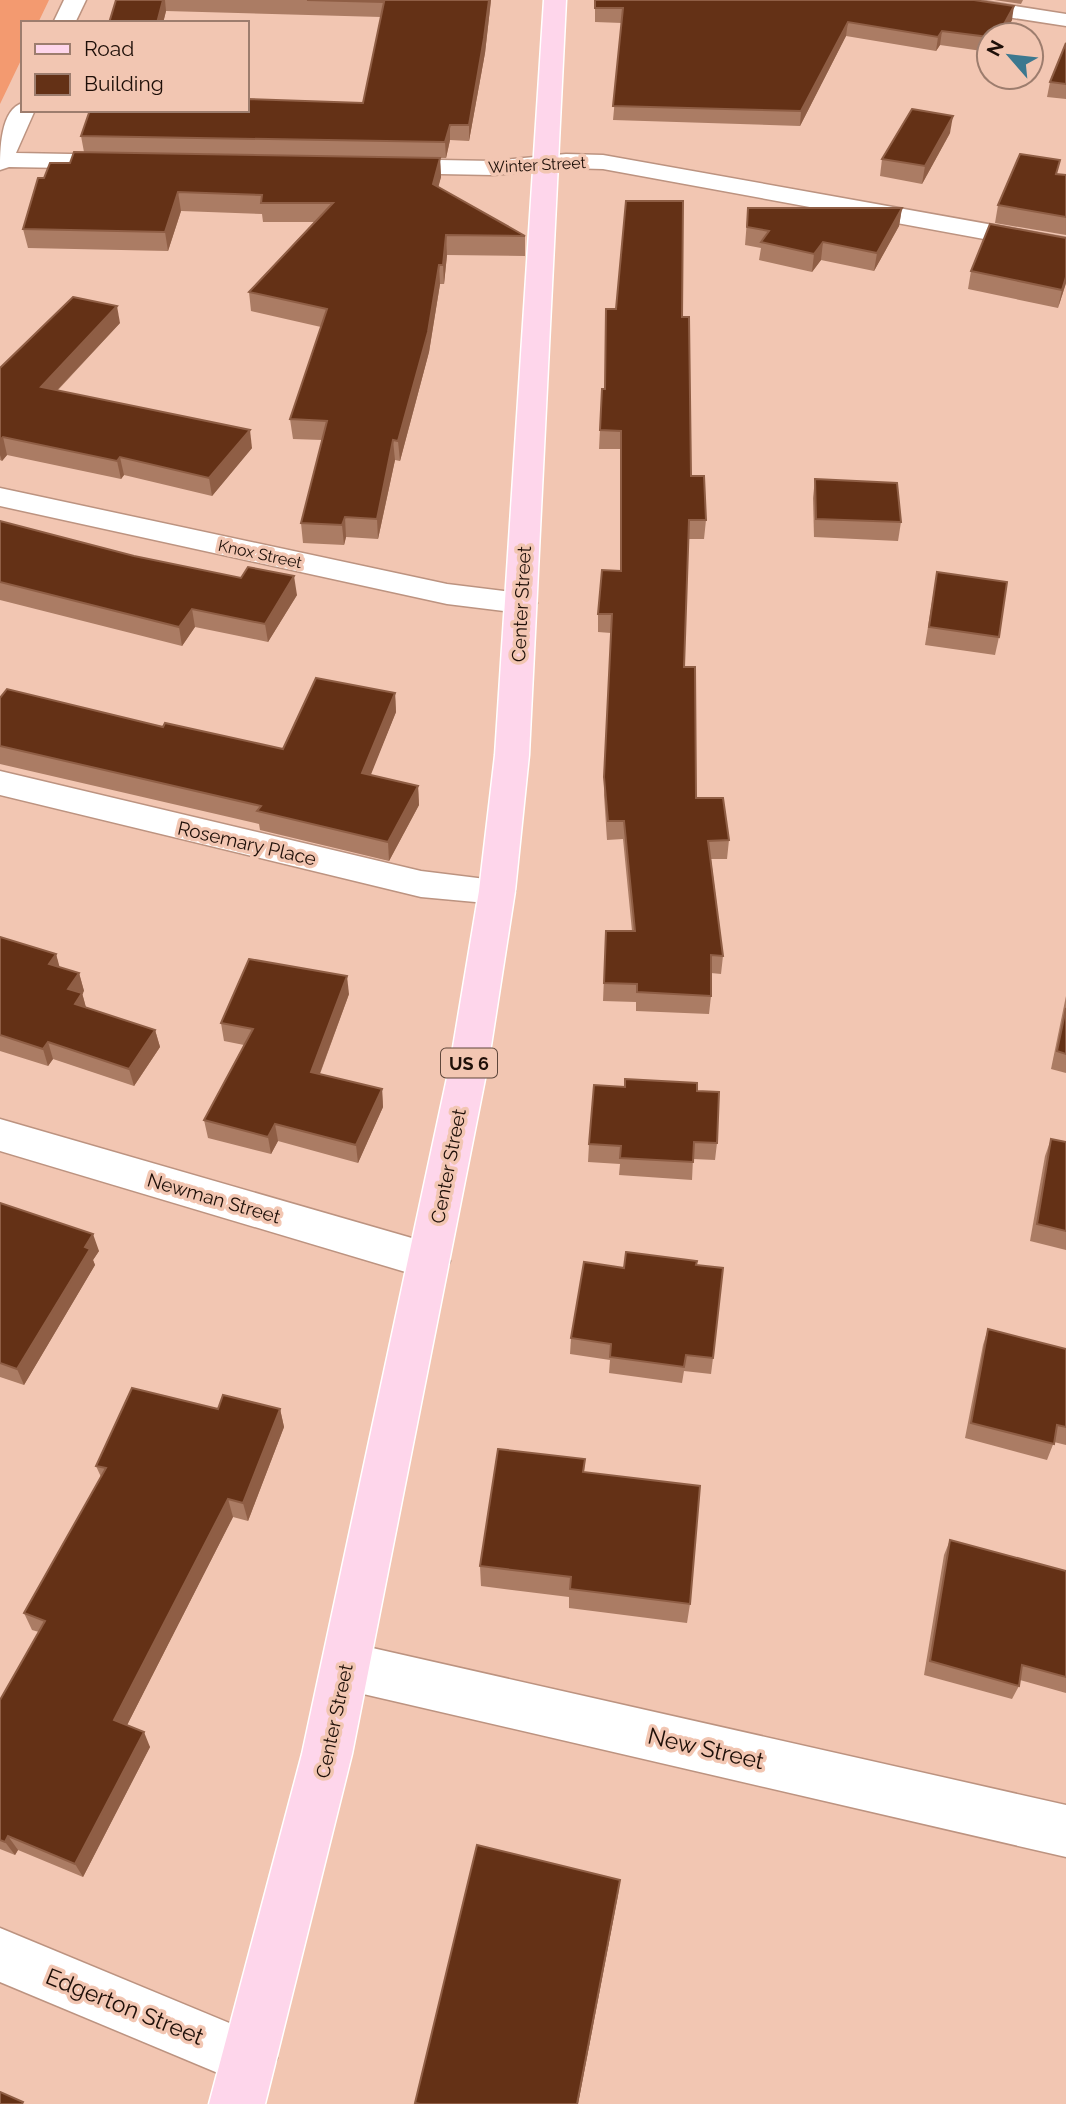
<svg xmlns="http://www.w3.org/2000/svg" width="1066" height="2104" viewBox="0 0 1066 2104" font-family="Raleway,sans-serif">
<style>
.green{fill:#f39a70}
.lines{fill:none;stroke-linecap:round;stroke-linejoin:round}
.minor-casing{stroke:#bc9380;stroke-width:3}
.major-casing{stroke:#fff;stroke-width:3}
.minor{fill:#fff;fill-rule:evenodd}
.major{fill:#fed6eb;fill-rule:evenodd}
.wall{fill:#ab7c64}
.shaded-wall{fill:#8f5e45}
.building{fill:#643116;stroke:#8f5e45;stroke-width:2}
.labels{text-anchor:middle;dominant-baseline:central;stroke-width:7;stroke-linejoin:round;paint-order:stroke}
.far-street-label{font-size:16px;fill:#1e0f08;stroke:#f2c6b2}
.shield{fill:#f2c6b2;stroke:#5e463b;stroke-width:2}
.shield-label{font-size:18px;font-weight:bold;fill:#1e0f08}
.street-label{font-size:19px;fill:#1e0f08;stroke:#f2c6b2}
.near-street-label{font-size:23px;fill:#1e0f08;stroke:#f2c6b2}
</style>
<rect width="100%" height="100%" fill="#f2c6b2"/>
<polygon class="green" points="0,0 49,0 38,23 23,23 23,56 0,104"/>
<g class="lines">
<defs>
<g id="minor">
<polygon points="64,0 86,0 75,23 53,23"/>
<polygon points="924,0 977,0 1066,14 1066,26 935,6"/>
<path d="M23,103V110H35L16,153L123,155L131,157L135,162L131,167L123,169L9,167L0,170C0,151 0,109 23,103Z"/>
<polygon points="566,154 603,155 1066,238 1066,254 603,169 566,168 493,175 387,173 379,171 375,166 379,161 387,159 493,161"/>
<polygon points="0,488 447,584 521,593 532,596 537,603 532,610 521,613 447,604 0,506"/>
<polygon points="0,771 421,871 510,882 515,891 510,900 497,904 421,897 0,795"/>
<polygon points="0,1119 429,1243 444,1248 450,1261 444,1274 429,1279 0,1151"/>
<polygon points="346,1642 1066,1805 1066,1857 346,1690 329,1683 322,1666 329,1649"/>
<polygon points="0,1928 268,2039 277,2058 268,2077 249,2086 0,1982"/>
</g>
<polygon id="major" points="544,0 566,0 529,755 515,891 489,1059 352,1754 265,2104 209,2104 302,1754 451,1059 479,891 495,755"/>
</defs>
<use href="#minor" class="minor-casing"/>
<use href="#major" class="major-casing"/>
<use href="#minor" class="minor"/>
<use href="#major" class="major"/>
</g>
<g class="wall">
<polygon points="116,0 491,0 485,53 469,141 450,140 446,158 84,152 81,136 363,103 381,17 166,11 163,23 109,23"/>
<polygon points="595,0 1012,20 1004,35 989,35 989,52 940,45 936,51 846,36 800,126 613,120 622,23 595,22"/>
<polygon points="994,0 1023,0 1021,4"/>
<polygon points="1066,43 1066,99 1047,97 1050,82"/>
<polygon points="950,133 922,184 880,176 882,159"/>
<polygon points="440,158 441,177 438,187 525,236 525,256 447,255 444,284 440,284 429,352 400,461 395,460 378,539 346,537 344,545 303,543 301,523 322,440 293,439 290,419 321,327 251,311 249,292 314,222 263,222 262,214 181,211 168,251 28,248 23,229 44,178 70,163"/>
<polygon points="1057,174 1066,175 1066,235 995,223 998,205"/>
<polygon points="748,208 902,208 899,226 874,271 821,260 812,272 759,260 761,248 745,245"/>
<polygon points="971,271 1066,283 1058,308 968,289"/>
<polygon points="682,317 691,476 706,520 704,539 688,539 684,667 696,798 729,840 727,859 711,859 723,956 721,974 711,973 711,996 709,1014 636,1011 636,1002 603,1001 606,931 632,931 623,839 607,840 604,795 611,633 598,632 598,614 620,571 620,449 599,449 602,389 605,389"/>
<polygon points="120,323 58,390 252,448 212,496 124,475 121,479 7,455 2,461 0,460 0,368"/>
<polygon points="815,479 901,522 898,541 814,537 813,498"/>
<polygon points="0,521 134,556 297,595 268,642 195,627 182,646 0,600"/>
<polygon points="937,572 999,637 995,655 925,645"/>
<polygon points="395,693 396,712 370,775 418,786 419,805 389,861 260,830 259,824 0,764 0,698 283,749"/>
<polygon points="0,937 56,954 59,967 79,973 84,991 82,993 86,1008 155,1030 160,1047 134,1086 53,1059 48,1066 0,1051"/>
<polygon points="349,994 320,1074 382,1089 383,1107 358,1163 278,1141 271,1154 208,1138 204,1120 244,1045 224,1041 221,1023"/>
<polygon points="1066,996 1066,1073 1051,1069"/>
<polygon points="697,1091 717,1143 715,1160 693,1159 692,1180 619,1175 620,1164 588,1162 589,1144"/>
<polygon points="1051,1139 1066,1142 1066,1250 1030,1241 1045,1156"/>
<polygon points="0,1203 99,1251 93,1260 95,1265 24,1385 0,1377"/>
<polygon points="697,1265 713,1358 711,1374 684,1371 682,1383 609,1373 610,1360 570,1354 571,1338 624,1268"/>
<polygon points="988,1329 1066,1349 1066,1445 1054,1442 1047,1460 965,1438 983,1345"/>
<polygon points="218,1409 280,1409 284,1427 248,1521 233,1517 127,1725 150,1747 83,1877 18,1850 15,1855 0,1849 0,1700 39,1632 32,1630 24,1613 101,1477 96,1466"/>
<polygon points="585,1459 584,1472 690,1604 687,1623 569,1608 569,1597 481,1586 480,1566"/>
<polygon points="950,1540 1066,1571 1066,1693 1020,1680 1019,1686 1012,1699 924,1675 944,1555"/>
</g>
<g class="shaded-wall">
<polygon points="163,0 165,0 166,11 163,23 157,23"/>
<polygon points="489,0 491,0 485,53 469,141 469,125"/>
<polygon points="1014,6 1012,20 1004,35 998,35"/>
<polygon points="848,22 846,36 800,126 801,111"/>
<polygon points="942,31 940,45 936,51 938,37"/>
<polygon points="953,116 950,133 922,184 925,166"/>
<polygon points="450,125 450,140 446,158 445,142"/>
<polygon points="440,158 441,177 434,203 433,184"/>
<polygon points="178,192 181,211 168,251 165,232"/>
<polygon points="902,208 899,226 874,271 877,253"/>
<polygon points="446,235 447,255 444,284 443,265"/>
<polygon points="823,242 821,260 812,272 814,254"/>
<polygon points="439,265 440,284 429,352 400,461 398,441"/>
<polygon points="1066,277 1066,283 1058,308 1062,290"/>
<polygon points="117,306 120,323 44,404 41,387"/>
<polygon points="250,430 252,448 212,496 209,478"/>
<polygon points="3,437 7,455 2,461 0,455 0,440"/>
<polygon points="393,440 395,460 378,539 377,519"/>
<polygon points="120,457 124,475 121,479 117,461"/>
<polygon points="345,517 346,537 344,545 342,525"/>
<polygon points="294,576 297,595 268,642 265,624"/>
<polygon points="192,609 195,627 182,646 179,627"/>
<polygon points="395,693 396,712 364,792 362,773"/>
<polygon points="418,786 419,805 389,861 388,842"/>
<polygon points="56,954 61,972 49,964"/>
<polygon points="79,973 84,991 73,1006 68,989"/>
<polygon points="347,976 349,994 314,1089 311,1072"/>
<polygon points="82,993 87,1011 75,1004"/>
<polygon points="155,1030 160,1047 134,1086 129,1069"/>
<polygon points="48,1042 53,1059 48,1066 43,1049"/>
<polygon points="382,1089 383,1107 358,1163 356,1145"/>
<polygon points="275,1124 278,1141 271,1154 268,1137"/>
<polygon points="93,1234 99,1251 93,1260 95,1265 24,1385 17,1369"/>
<polygon points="280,1409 284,1427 248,1521 243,1503"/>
<polygon points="228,1499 233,1517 122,1735 114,1720"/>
<polygon points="144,1732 150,1747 83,1877 75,1864"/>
<polygon points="8,1836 18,1850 15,1855 5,1842"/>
<polygon points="620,1880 618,1895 578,2104 577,2104"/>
</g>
<g class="building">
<polygon points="116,0 163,0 157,23 109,23"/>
<polygon points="307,0 489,0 484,38 469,125 450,125 445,142 81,136 90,110 247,110 247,99 363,103 384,2"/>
<polygon points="595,0 974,0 1014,6 998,35 989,35 989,37 942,31 938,37 848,22 801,111 613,106 623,8 595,8"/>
<polygon points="1066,43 1066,84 1050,82"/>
<polygon points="912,109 953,116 925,166 882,159"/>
<polygon points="74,152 440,158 433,184 525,236 446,235 443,265 439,265 428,332 398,441 393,440 377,519 345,517 342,525 301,523 327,421 290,419 327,309 249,292 333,203 261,203 262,195 178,192 165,232 23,229 38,178 44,178 50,163 70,163"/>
<polygon points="1020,154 1060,160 1056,174 1066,175 1066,217 998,205"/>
<polygon points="626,201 683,201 682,317 689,317 691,476 704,476 706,520 689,520 684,667 695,667 696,798 723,798 729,840 708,841 723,956 711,955 711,996 637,992 637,984 604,983 606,931 635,931 624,821 608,821 604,777 612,614 598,614 602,570 621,571 621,431 600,430 602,389 605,389 606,309 616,309"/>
<polygon points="748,208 902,208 877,253 823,242 814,254 761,242 769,231 747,227"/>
<polygon points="990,224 1066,238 1066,277 1062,290 971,271"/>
<polygon points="73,297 117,306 41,387 250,430 209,478 120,457 117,461 3,437 0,440 0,368"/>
<polygon points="815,479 897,483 901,522 816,519"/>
<polygon points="0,521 134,556 241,578 248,567 294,576 265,624 192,609 179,627 0,582"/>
<polygon points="937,572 1007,582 999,637 929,627"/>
<polygon points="316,678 395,693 362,773 418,786 388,842 257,811 261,806 0,746 0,698 7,689 163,727 165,723 283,749"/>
<polygon points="0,937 56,954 49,964 79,973 68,989 82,993 75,1004 155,1030 129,1069 48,1042 43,1049 0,1035"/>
<polygon points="249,959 347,976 311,1072 382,1089 356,1145 275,1124 268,1137 204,1120 253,1029 221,1023"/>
<polygon points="1066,1008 1066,1054 1057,1051"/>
<polygon points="625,1079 697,1083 697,1091 719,1092 717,1143 694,1142 693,1162 620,1158 621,1146 589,1144 594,1085 625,1087"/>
<polygon points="1051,1139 1066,1142 1066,1231 1037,1224"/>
<polygon points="0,1203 93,1234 85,1247 90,1249 17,1369 0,1363"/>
<polygon points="626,1252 697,1261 696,1265 723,1268 713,1358 686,1355 684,1367 610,1357 611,1344 571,1338 584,1262 624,1268"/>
<polygon points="988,1329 1066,1349 1066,1427 1057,1425 1054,1444 971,1423"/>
<polygon points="132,1388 218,1409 223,1395 280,1409 243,1503 228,1499 114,1720 144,1732 75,1864 8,1836 5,1842 0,1840 0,1700 45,1621 24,1613 106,1468 96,1466"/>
<polygon points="498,1449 585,1459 583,1472 700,1486 690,1604 570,1589 571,1577 480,1566"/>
<polygon points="950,1540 1066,1571 1066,1677 1022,1665 1019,1686 930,1661"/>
<polygon points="477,1845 620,1880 577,2104 420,2104 415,2103"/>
<polygon points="0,2092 23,2102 22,2104 0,2104"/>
</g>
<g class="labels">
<g class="far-street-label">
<text transform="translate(537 165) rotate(-3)">Winter Street</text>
<text transform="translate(260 554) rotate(12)">Knox Street</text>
</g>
<rect class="shield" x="441" y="1048.5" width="56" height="29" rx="5"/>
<g class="shield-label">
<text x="469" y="1063">US 6</text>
</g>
<g class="street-label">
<text transform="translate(521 604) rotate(-87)">Center Street</text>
<text transform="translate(247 843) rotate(13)">Rosemary Place</text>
<text transform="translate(448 1166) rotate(-79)">Center Street</text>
<text transform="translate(214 1198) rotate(16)">Newman Street</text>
<text transform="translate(334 1721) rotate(-78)">Center Street</text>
</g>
<g class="near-street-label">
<text transform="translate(706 1748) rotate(13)">New Street</text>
<text transform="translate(125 2006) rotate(22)">Edgerton Street</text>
</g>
</g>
<rect x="21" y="21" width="228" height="91" fill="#f2c6b2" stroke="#9d7d6e" stroke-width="2"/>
<rect x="35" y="44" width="35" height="10" fill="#fed6eb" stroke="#9d7d6e" stroke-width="2"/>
<text x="84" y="56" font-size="21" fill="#1e0f08">Road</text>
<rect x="35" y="74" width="35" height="21" fill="#643116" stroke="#9d7d6e" stroke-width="2"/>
<text x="84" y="91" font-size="21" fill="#1e0f08">Building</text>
<g transform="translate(1010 56) rotate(298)"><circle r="33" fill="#f2c6b2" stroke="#9d7d6e" stroke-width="2"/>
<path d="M0-5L12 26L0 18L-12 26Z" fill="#3c788f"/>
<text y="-10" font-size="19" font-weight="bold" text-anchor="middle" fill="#1e0f08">N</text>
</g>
</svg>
